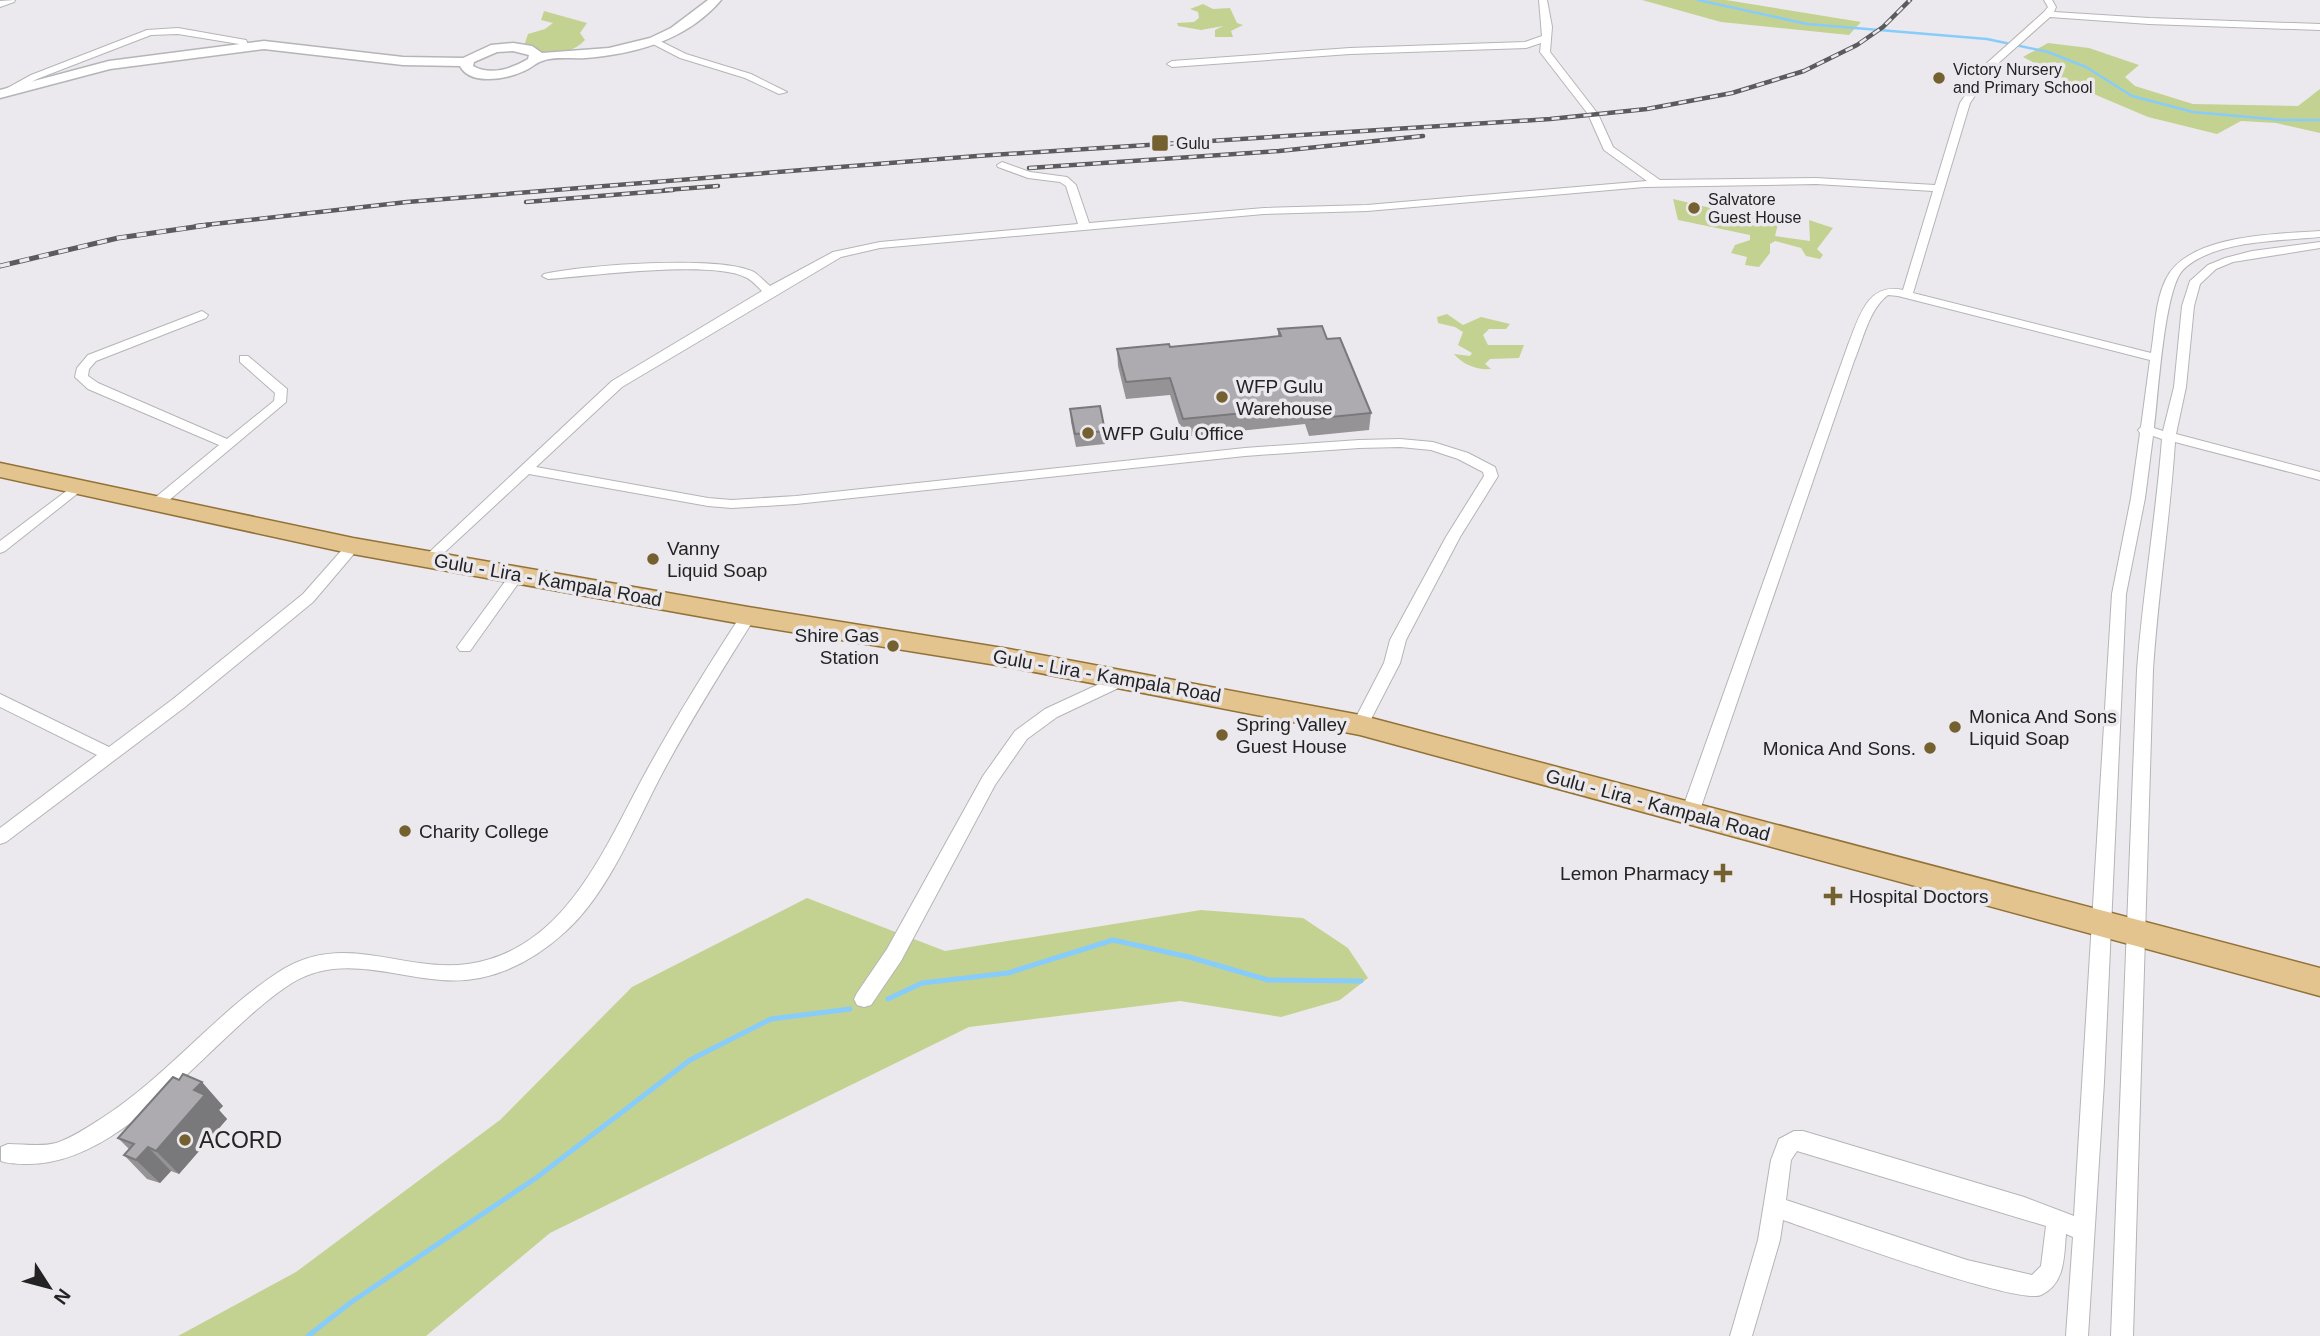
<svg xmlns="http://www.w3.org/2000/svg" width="2320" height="1336" viewBox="0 0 2320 1336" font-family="Arial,sans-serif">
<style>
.green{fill:#c3d291}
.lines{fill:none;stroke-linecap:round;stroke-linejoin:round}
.stream-far1{stroke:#87ccfa;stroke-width:2.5}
.stream{stroke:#87ccfa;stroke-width:5}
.minor-casing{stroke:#b5b4b7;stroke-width:2}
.tertiary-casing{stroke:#b5b4b7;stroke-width:3}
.primary-casing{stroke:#937238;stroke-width:3}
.minor{fill:#fff;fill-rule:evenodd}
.tertiary{fill:#fff;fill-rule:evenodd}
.primary{fill:#e3c48e;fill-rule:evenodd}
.rail-far1-casing{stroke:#5b5b5d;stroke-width:4.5}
.rail-casing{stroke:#5b5b5d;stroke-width:5}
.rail-far1{stroke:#ebe9ed;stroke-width:2.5;stroke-dasharray:8;stroke-linecap:butt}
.rail{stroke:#ebe9ed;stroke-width:3.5;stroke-dasharray:10;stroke-linecap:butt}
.wall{fill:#959396}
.shaded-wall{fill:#79787a}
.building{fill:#adabaf;stroke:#79787a;stroke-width:2}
.poi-dot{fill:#756030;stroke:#ebe9ed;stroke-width:2.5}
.labels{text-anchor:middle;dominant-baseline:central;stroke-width:7;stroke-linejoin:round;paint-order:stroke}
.far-poi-label{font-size:16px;fill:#232324;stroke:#ebe9ed;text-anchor:start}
.poi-label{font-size:19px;fill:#232324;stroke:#ebe9ed;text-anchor:start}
.street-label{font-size:19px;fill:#232324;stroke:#ebe9ed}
.near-poi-label{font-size:23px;fill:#232324;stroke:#ebe9ed;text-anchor:start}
</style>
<rect width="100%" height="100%" fill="#ebe9ed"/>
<g class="green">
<polygon points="1642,0 1726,0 1861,22 1849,35 1721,22"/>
<polygon points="1203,4 1213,9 1230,8 1237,23 1243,25 1231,31 1233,37 1215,37 1215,30 1223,26 1201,30 1178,26 1177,23 1194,22 1199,18 1198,12 1190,9"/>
<path d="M544,11L587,23L580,33L585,40C568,58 545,53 522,52L528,34L545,29L553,23L541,20Z"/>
<polygon points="2048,43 2089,48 2139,65 2125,77 2135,86 2193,104 2298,106 2320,89 2320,133 2276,123 2241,121 2217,134 2148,117 2089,92 2023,57"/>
<polygon points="1673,199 1778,224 1775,236 1810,241 1809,220 1833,228 1817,249 1823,255 1820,259 1806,256 1801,248 1775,241 1770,244 1770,253 1759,267 1745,265 1747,257 1731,253 1735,245 1750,240 1750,235 1678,220"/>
<path d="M1447,314L1463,325L1481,317L1510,324L1506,329H1489L1483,335L1488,345H1524L1519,358L1490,359L1485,364L1491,369C1477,370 1463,365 1454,354L1470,356L1472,353L1458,345L1463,332L1455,327L1438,323L1437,317Z"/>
<polygon points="807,898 945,951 1201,910 1303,918 1348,948 1368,978 1340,1000 1281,1017 1180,1001 969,1027 550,1233 426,1336 178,1336 296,1272 500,1120 632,987"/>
</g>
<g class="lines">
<polyline class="stream-far1" points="1698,0 1807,24 1987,39 2048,52 2086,67 2132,96 2193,112 2282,120 2320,120"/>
<g class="stream">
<polyline points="888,999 922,983 1008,973 1113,940 1189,957 1268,980 1361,981"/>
<polyline points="308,1336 350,1303 536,1178 690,1060 771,1019 850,1009"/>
</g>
<defs>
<g id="minor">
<polygon points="15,0 14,2 0,7 0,1"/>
<path d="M1539,0H1547L1552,27L1550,52L1598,114L1613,147L1660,180L1816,178L1935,185L1960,103L1987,63L2044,12L2048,7L2044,0H2052L2056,7L2054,12L2149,18L2320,24V30L2149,24L2050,17L1994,67L1970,103L1913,293L2151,353C2155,329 2155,301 2166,279C2188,234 2277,234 2320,231V237C2281,241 2211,240 2182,271C2164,292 2158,397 2154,428L2163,431L2174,387L2182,306L2190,281L2208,265L2225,258L2252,251L2320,242V248L2233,262L2216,269L2200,284L2194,306L2186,387L2176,434L2320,472V480L2175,442C2170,518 2158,594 2153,670L2133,1336H2111L2137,670C2143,592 2156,516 2162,439L2153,436L2145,498L2126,594L2104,1082L2088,1336H2066L2073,1237L2066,1234C2064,1257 2065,1284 2041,1295C2019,1306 1818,1232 1783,1220L1780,1240L1752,1336H1730L1758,1240L1771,1160L1779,1139L1794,1131H1803L2024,1197L2074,1216L2112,594L2131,498L2140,433L2138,430L2141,427L2150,360L1898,296L1888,295C1869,309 1863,340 1854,361L1699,813L1696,818H1684L1681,813L1848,345C1859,318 1867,282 1903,290L1933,191L1816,184L1644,187L1367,211L1264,214L880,248L841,257L622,387L536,467L708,498L732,500L796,496L1245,448L1359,440L1400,439L1433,442L1468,453L1495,467L1498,476L1460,537L1406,640L1400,663L1368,725L1366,729H1354L1352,725L1384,663L1390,640L1446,537L1484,476L1483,472L1458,459L1431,450L1400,447L1359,448L1245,456L796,504L732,508L708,506L529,474L434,562H424L422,559L612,381L762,291C757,286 752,280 745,277C709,260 592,276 548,279L542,276L544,274C583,265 720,255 754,272C760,276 765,282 770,286L833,252L880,242L1078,224L1066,186L1060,182L1028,178L998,167L997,165L1002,162L1030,172L1067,177L1076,185L1089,223L1264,208L1367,205L1647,181L1604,150L1588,114L1540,52L1541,43L1526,48L1350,54L1172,67L1167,64L1172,61L1350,48L1525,42L1542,36ZM1797,1151L2046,1226L2041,1266L2032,1275L1967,1260L1786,1200L1791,1160Z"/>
<polygon points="178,28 246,40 249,47 244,50 239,44 178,34 151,35 37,79 10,93 2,91 31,75 147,30"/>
<polygon points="654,38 686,54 751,74 787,92 779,94 745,78 680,58 651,43 651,39"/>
<polygon points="202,311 208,315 206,318 96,361 89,369 88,376 98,383 227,439 274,401 275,393 240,362 240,356 248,356 287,389 286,402 161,507 156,508 149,504 151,501 219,445 88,389 75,377 77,368 88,355"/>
<polygon points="77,483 84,487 82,490 5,551 0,553 0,541"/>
<polygon points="353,541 360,546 358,549 313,602 185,707 6,842 0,844 0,828 97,755 0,707 0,694 109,747 173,699 303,594 348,543"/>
<polygon points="517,570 522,572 524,575 522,578 470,651 460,651 457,647 460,643 512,572"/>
<path d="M748,611L756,616C724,667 692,718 664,770C636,822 609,893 565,932C531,963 489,984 441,980C391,976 339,954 292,983C212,1034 127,1165 27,1164C17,1164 9,1164 1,1161V1147L8,1144C23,1144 41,1147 56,1143C72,1138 88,1127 102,1118C166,1077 214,1015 277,973C343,929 400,973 468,964C570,949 607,840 652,761C680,711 711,661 743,612Z"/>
<polygon points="1123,673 1131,679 1129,683 1057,717 1027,739 995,785 901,961 871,1005 864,1007 857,1005 854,999 857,993 887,949 983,776 1015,731 1045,709"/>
</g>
<path id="tertiary" d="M708,0H721C687,40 636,54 585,58C573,59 554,56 542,61C537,62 530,69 524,71C507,79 470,86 460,66L403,65L264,49L110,69L0,98V90L109,61L264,41L403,57L463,58L491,45L513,43L532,46L542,53L609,48L650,38L671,28ZM513,51L529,55L528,59C511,69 491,76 473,66L474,62L497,52Z"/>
<polygon id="primary" points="0,463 353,538 748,607 1009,649 1360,715 2320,968 2320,996 1360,735 1009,667 748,625 353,554 0,477"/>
</defs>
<use href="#minor" class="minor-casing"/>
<use href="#tertiary" class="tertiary-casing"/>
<use href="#primary" class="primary-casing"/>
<use href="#minor" class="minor"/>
<use href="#tertiary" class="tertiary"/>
<use href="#primary" class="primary"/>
<defs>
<g id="rail-far1">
<polyline points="1029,168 1279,151 1423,136"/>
<polyline points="665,190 718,186"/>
<polyline points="526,202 673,190"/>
<polyline points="196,226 407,202 977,156 1550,119 1647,109 1732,93 1804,71 1857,45 1883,27 1910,0"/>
</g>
<polyline id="rail" points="0,266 118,238 208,225"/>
</defs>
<use href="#rail-far1" class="rail-far1-casing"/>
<use href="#rail" class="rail-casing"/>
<use href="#rail-far1" class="rail-far1"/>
<use href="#rail" class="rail"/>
</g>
<g class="wall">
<polygon points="1278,329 1327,339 1371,413 1369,430 1309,436 1305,424 1183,437 1170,395 1126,399 1118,366 1117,349 1170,347 1278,337"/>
<polygon points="1070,409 1105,431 1105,444 1076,447 1071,422"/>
<polygon points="223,1106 219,1110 227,1119 179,1174 171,1171 160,1183 147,1179 124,1155 129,1149 118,1138"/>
</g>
<g class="shaded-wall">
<polygon points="202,1082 223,1106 219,1110 227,1119 179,1174 156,1151 194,1090"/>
<polygon points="148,1147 171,1171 160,1183 136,1160"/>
</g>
<g class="building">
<polygon points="1322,326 1327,339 1340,338 1371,413 1311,419 1306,407 1183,419 1170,378 1126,382 1117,349 1169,344 1170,347 1281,336 1278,329"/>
<polygon points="1100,406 1105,431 1075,434 1070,409"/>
<polygon points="183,1074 202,1082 194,1090 205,1095 156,1151 148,1147 136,1160 124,1155 134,1144 118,1138 173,1077 179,1080"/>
</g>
<g class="poi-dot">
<circle cx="1939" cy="78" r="7"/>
<rect x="1151" y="134" width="18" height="18" rx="3.5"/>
<circle cx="1694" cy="208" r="7"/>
<circle cx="1222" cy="397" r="7"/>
<circle cx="1088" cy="433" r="7"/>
<circle cx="653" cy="559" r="7"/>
<circle cx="893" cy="646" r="7"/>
<circle cx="1955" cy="727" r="7"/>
<circle cx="1222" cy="735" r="7"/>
<circle cx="1930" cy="748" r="7"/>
<circle cx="405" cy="831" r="7"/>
<path d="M1719.5 862.5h7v7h7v7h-7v7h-7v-7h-7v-7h7z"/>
<path d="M1829.5 885.5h7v7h7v7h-7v7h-7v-7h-7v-7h7z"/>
<circle cx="185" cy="1140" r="7"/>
</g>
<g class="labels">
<g class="far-poi-label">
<text x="1953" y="69">Victory Nursery<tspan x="1953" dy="18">and Primary School</tspan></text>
<text x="1176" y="143">Gulu</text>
<text x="1708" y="199">Salvatore<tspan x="1708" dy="18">Guest House</tspan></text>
</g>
<g class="poi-label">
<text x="1236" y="386">WFP Gulu<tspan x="1236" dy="22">Warehouse</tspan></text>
<text x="1102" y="433">WFP Gulu Office</text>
<text x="667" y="548">Vanny<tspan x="667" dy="22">Liquid Soap</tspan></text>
<text x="879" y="635" text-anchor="end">Shire Gas<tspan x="879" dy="22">Station</tspan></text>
<text x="1969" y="716">Monica And Sons<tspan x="1969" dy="22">Liquid Soap</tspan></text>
<text x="1236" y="724">Spring Valley<tspan x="1236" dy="22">Guest House</tspan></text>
<text x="1916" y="748" text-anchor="end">Monica And Sons.</text>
<text x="419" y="831">Charity College</text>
<text x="1709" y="873" text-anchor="end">Lemon Pharmacy</text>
<text x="1849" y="896">Hospital Doctors</text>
</g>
<g class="street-label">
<text transform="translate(548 580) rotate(10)">Gulu - Lira - Kampala Road</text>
<text transform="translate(1107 676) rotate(10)">Gulu - Lira - Kampala Road</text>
<text transform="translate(1658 805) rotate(15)">Gulu - Lira - Kampala Road</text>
</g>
<g class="near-poi-label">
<text x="199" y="1140">ACORD</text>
</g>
</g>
<g transform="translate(49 1287) rotate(126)" stroke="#ebe9ed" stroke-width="5" paint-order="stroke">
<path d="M0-5L12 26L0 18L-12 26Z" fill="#232324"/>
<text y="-10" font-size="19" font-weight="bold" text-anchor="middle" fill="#232324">N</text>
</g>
</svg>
